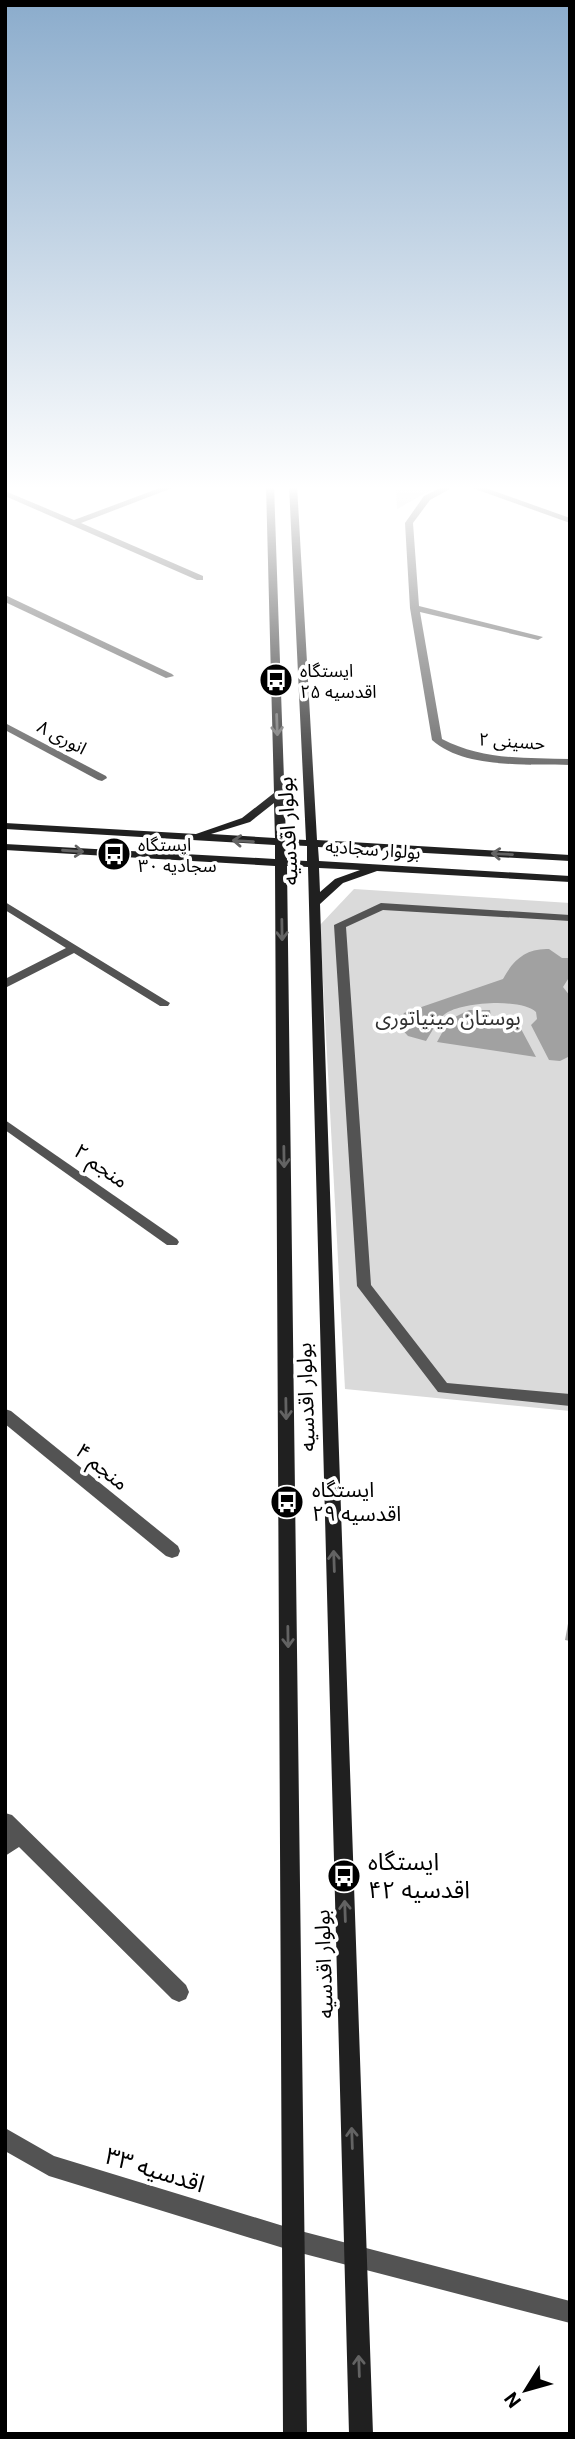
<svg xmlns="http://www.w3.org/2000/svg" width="575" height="2439" viewBox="0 0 575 2439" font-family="Roboto,'Noto Sans Arabic',sans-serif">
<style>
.green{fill:#dadada}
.water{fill:#a1a1a1}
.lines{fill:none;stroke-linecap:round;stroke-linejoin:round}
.street{fill:#535353;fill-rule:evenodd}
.secondary{fill:#202020;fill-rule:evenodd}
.wall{fill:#a8a8a8}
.oneway{stroke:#636363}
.labels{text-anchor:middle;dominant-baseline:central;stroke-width:7;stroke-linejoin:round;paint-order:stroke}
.far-poi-label{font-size:18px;fill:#000;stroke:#fff;text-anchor:start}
.far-street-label{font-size:18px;fill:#000;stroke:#fff}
.street-label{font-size:21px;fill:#000;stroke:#fff}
.park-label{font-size:21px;fill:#313131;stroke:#fff}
.poi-label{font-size:21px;fill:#000;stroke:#fff;text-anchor:start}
.near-poi-label{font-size:24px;fill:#000;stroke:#fff;text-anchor:start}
.near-street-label{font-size:24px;fill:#000;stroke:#fff}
</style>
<rect width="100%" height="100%" fill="#fff"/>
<g class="green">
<polygon points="396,485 440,485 397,509"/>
<polygon points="354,889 570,903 570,1411 345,1389 320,925"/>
</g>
<g class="water">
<path d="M549,949L562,958H570V976L563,987L570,996V1056L560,1061L549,1060L531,1025L537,1019L536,1012C522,998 461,1002 445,1014C437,1020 432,1032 426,1041L408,1036L398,1025L404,1013L503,979C513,960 526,948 549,949Z"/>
<polygon points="469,1010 490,1010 491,1017 502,1026 520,1027 536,1057 437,1042 449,1020"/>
</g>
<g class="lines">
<g class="street">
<polygon points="168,485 180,485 81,523 203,576 203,580 197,580 5,496 5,491 74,520"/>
<path d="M446,485H457L430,500L413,523L419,606L543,637L538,640L420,612L442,739C482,760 526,758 570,759V765C529,764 464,769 432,740L410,608L405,523L424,496Z"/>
<polygon points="464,485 477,485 570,518 570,523"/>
<polygon points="5,595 172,674 174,676 166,678 5,602"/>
<polygon points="5,723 106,776 107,778 102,781 98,780 5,730"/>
<polygon points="5,902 170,1003 168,1006 160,1006 74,953 5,988 5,979 66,948 5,910"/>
<polygon points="381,903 570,915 570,921 383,910 346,927 371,1285 447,1383 570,1394 570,1406 438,1392 357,1286 334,925"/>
<polygon points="5,1120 177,1239 179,1242 177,1245 167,1245 5,1130"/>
<polygon points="5,1409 11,1411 178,1546 180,1551 178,1556 172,1558 166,1556 5,1424"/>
<polygon points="5,1813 12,1815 186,1985 189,1992 186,1999 179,2002 172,1999 19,1847 5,1856"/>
<polygon points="5,2128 54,2156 293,2229 570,2301 570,2323 293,2251 49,2176 5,2151"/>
</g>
<path class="secondary" d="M266,485H274L286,839L306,840L289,485H297L317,840L570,855V861L318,847L319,861L570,876V882L377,871L343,883L320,904L373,2434H349L308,867L287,866L307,2434H283L275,866L5,850V844L275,859V845L5,829V823L196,834L242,818L274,793ZM274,803L275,838L211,834L250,822ZM286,845L307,846V861L287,860ZM319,868L360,870L335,879L320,892Z"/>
</g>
<polygon class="wall" points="570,1613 570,1641 565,1640"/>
<defs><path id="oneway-shaft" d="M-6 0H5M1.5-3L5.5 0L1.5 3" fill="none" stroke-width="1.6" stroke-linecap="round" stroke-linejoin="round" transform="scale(1.75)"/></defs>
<g class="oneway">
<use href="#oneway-shaft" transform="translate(277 725) rotate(88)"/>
<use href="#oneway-shaft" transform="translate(243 841) rotate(-177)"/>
<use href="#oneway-shaft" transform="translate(73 851) rotate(4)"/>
<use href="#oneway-shaft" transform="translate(502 854) rotate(-177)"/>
<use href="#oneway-shaft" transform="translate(282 930) rotate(89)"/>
<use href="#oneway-shaft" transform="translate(284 1157) rotate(89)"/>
<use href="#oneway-shaft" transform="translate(286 1409) rotate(89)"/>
<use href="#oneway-shaft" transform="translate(334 1561) rotate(-92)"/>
<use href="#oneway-shaft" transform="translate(288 1637) rotate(89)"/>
<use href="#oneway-shaft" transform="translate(345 1911) rotate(-92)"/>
<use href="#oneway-shaft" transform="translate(352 2138) rotate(-92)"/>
<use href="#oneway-shaft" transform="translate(359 2366) rotate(-92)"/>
</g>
<linearGradient id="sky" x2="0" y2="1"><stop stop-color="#8baccc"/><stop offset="0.59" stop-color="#fff"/><stop offset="1" stop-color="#fff" stop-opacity="0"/></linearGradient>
<rect width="575" height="827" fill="url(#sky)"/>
<defs>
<symbol id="bus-disc" viewBox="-11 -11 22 22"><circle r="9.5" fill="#000" stroke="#fff"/><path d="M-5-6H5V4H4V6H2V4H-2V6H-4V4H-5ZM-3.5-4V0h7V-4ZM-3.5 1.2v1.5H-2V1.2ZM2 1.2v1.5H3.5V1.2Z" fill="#fff"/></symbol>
</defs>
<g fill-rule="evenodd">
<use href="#bus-disc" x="257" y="661" width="38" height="38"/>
<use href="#bus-disc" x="95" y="835" width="38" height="38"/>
<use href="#bus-disc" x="268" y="1483" width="38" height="38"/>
<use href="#bus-disc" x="325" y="1857" width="38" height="38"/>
</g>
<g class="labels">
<g class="far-poi-label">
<text x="300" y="670">ایستگاه<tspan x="300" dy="21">اقدسیه ۲۵</tspan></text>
<text x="138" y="844">ایستگاه<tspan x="138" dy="21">سجادیه ۳۰</tspan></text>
</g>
<g class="far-street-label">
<text transform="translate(62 737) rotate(28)">انوری ۸</text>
<text transform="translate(512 741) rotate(4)">حسینی ۲</text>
<text transform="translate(373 849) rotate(4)">بولوار سجادیه</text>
</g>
<g class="street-label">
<text transform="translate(288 831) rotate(-93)">بولوار اقدسیه</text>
<text transform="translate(101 1166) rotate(35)">منجم ۲</text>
<text transform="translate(306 1397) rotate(-92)">بولوار اقدسیه</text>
<text transform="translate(102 1467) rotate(39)">منجم ۴</text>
<text transform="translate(324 1964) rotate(-92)">بولوار اقدسیه</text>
</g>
<g class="park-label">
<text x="448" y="1018">بوستان مینیاتوری</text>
</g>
<g class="poi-label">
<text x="312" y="1490">ایستگاه<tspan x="312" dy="24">اقدسیه ۲۹</tspan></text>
</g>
<g class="near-poi-label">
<text x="368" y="1862">ایستگاه<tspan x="368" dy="28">اقدسیه ۴۲</tspan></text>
</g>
<g class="near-street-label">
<text transform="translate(155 2170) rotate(17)">اقدسیه ۳۳</text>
</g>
</g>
<rect width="575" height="2439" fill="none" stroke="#000000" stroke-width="14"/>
<g transform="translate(526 2390) rotate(233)" stroke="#ffffff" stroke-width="5" paint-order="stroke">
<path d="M0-5L12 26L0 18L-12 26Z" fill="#000000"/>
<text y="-10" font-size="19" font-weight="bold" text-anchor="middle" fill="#000000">N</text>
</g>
</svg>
